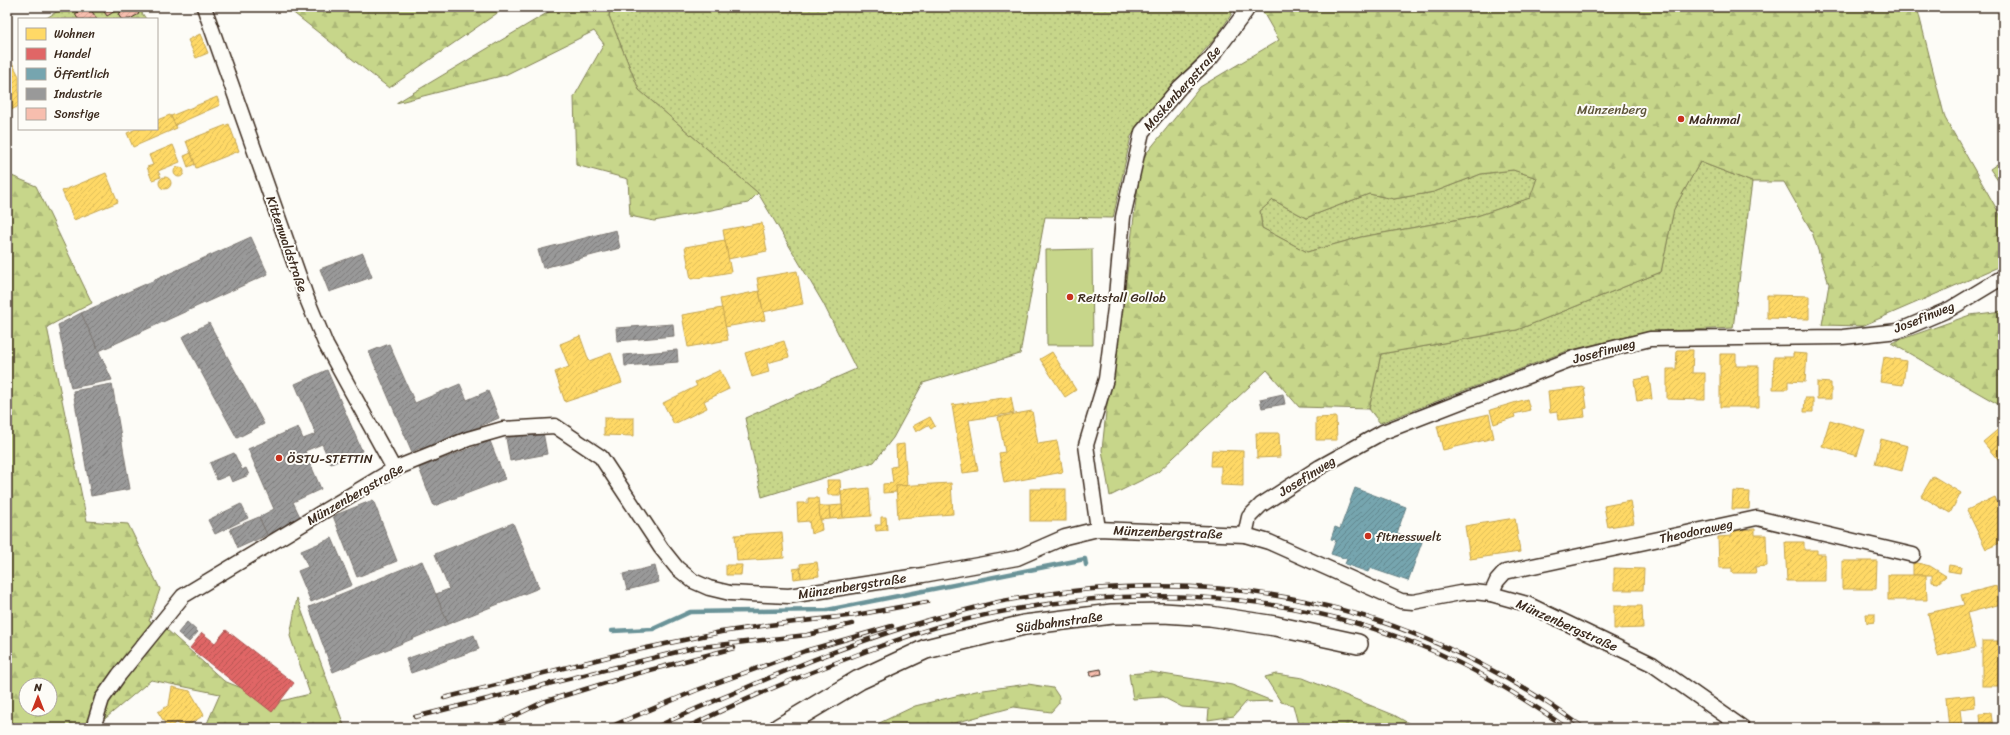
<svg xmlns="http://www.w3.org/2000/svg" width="2010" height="735" viewBox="0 0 2010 735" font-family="Sriracha,sans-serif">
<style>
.grass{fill:url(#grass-dots);stroke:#818054}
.forest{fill:url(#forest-firs);stroke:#818054;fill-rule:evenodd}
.pitch{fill:#c7d68a;stroke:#818054}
.homes{fill:url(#homes-hatch);stroke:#c4a450}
.shops{fill:url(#shops-hatch);stroke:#ae5450}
.public{fill:url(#public-hatch);stroke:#648084}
.industry{fill:url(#industry-hatch);stroke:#7d7874}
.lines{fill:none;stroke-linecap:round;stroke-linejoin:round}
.stream{stroke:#6b9398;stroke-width:4.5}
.building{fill:url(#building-hatch);stroke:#3b2a1e}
.street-casing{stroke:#3b2a1e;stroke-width:17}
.secondary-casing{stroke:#3b2a1e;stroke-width:22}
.street{stroke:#fdfcf7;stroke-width:14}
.secondary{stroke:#fdfcf7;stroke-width:19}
.rail-casing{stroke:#3b2a1e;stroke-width:4.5}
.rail{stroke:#fdfcf7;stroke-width:3;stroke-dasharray:9;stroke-linecap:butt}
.poi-dot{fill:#c8321e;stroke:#fdfcf7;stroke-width:1.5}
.labels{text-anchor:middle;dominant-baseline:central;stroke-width:4;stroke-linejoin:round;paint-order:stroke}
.street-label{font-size:13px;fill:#3b2a1e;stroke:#fdfcf7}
.park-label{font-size:13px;fill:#5e5539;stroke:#fdfcf7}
.poi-label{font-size:13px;fill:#3b2a1e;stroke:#fdfcf7;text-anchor:start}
</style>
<defs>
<pattern id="grass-dots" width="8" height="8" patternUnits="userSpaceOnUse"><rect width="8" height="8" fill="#c7d68a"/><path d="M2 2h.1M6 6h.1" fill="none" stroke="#acb877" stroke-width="1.8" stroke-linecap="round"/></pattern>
<pattern id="forest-firs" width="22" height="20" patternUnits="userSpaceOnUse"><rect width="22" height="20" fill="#c7d68a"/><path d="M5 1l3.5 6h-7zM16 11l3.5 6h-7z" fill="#acb877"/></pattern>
<pattern id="homes-hatch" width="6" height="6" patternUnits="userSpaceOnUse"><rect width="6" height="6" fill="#ffd966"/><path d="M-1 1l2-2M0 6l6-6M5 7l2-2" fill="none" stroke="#dbba58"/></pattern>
<pattern id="shops-hatch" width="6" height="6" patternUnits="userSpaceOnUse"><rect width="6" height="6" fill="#e06666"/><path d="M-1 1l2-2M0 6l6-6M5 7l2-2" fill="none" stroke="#b75453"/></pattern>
<pattern id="public-hatch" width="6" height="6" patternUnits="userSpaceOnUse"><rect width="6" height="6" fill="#76a5af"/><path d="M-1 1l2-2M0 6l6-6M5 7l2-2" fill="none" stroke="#62878e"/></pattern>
<pattern id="industry-hatch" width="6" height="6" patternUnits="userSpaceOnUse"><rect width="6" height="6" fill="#999"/><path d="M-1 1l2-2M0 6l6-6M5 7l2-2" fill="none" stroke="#7e7d7c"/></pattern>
<pattern id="building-hatch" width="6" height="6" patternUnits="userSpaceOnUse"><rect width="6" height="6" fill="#f7beae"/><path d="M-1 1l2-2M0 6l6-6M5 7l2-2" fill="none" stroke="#d5a395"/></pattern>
</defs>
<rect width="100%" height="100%" fill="#fdfcf7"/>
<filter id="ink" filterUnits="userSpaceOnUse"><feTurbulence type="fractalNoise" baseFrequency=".025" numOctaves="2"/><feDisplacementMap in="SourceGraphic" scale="8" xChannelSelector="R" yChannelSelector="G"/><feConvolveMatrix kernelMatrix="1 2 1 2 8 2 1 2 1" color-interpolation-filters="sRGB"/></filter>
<g filter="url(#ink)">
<g class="grass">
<polygon points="64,7 138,7 146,19 45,19"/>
<polygon points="611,7 1234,7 1231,15 1216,37 1131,136 1113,218 1045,217 1020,354 923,383 893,438 874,462 762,497 745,418 856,369 823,303 758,193 639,90 609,16"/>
<polygon points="1700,162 1752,182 1733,328 1647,332 1567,351 1380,423 1369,409 1381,354 1517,330 1661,272 1674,209"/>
<polygon points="1513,170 1537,178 1531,198 1477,216 1361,237 1307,252 1262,228 1260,211 1273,200 1306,218 1369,194 1394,199 1434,192 1481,174"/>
</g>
<g class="forest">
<polygon points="286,7 506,7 389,88"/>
<polygon points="557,7 611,7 609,16 639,90 758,193 748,203 654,221 630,216 628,179 576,165 574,97 604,44 594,31 505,75 396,103"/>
<path d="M1260,7H1917L1945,118L2003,220V265L1862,326L1822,325L1829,284L1812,232L1784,182H1752L1700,162L1674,209L1661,272L1517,330L1381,354L1369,409L1299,407L1267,370L1158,472L1110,496L1102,450L1110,374L1125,289L1141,160L1200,87L1279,40ZM1513,170L1537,178L1530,198L1477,216L1361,237L1307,252L1262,228L1260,211L1273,200L1306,218L1369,194L1394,199L1434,192L1481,174Z"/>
<path d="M7,174L36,186L92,303L47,327L87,521L128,524L160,589L149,621L166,629L224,681L277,702L310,694L290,636L297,598L345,728H205L220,694L151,680L94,728H7ZM26,685H50V709H26Z"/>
<polygon points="2003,311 2003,407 1891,343 1970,315"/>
<polygon points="1150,672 1232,685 1272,701 1246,702 1234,716 1208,720 1209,709 1182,707 1163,697 1133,699 1129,674"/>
<polygon points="1276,674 1303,678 1394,715 1417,728 1299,728 1293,705 1281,702 1265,677"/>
<polygon points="1028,684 1053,688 1059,697 1059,703 1051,712 1014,707 936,728 869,728 915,706 976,691"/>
</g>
<g class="pitch">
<polygon points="2003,160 2003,188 1990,169"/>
<polygon points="1092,249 1093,345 1047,345 1046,250"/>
</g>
<g class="homes">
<polygon points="200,34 208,53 196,58 188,40"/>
<polygon points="7,53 19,76 19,106 7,112"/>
<polygon points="217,97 220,105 175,125 171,116"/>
<polygon points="170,115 177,128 133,147 127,133 136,129 157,129 157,120"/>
<polygon points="229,124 239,151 196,168 186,141"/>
<polygon points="173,145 180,162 158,171 161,177 152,180 147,167 153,165 149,155"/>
<polygon points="191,153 195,164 188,167 184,156"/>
<circle cx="179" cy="172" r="5"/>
<polygon points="106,173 118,202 74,220 62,191"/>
<circle cx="165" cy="183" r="6"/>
<polygon points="762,223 767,251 728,259 723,230"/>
<polygon points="725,240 731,272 691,279 685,247"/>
<polygon points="797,271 803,304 763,312 757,278"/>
<polygon points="759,291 765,320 725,327 720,299"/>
<polygon points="1767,295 1809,296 1809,319 1767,318"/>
<polygon points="722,308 728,340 688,347 682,315"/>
<polygon points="580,336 589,361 611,353 622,383 565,402 555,372 569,367 560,344"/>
<polygon points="784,341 789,357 767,363 769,372 752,377 745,353"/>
<polygon points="1677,350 1693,350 1692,373 1705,373 1705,400 1667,399 1667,369 1676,369"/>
<polygon points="1052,352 1076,390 1065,397 1040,359"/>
<polygon points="1793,353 1807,354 1805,382 1788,381 1788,389 1773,389 1774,357 1793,357"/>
<polygon points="1720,354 1736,354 1736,366 1759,366 1759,407 1720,407"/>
<polygon points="1884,357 1906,361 1903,385 1880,382"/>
<polygon points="720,370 729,389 704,401 707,408 674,424 663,403 697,386 695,382"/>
<polygon points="1649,377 1652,399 1637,401 1634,380"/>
<polygon points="1817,382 1831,383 1831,399 1817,399"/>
<polygon points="1584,387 1587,408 1584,409 1585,417 1558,420 1557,412 1550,413 1548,391"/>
<polygon points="1011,397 1014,413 969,420 978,471 963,473 952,405"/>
<polygon points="1805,398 1813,398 1813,412 1804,412"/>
<polygon points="1527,399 1530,410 1514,414 1515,417 1494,424 1490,410"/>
<polygon points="1032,411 1038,444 1057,441 1063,472 1004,483 999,453 1005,452 998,417"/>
<polygon points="1489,414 1494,438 1443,450 1437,426"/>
<polygon points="930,417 935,426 931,429 928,425 916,432 913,426"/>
<polygon points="1336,417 1337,440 1316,440 1316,418"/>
<polygon points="604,418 634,418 634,436 604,435"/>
<polygon points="1830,420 1865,430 1857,456 1822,446"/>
<polygon points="2001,427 2003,430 2003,466 1983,442"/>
<polygon points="1256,433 1279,433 1280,457 1257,458"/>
<polygon points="1881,439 1908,446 1902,471 1875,464"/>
<polygon points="904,444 907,486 896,486 897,492 883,493 883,484 893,483 891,467 897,466 896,445"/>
<polygon points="1212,450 1243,451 1243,486 1221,485 1221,466 1211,466"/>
<polygon points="1933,476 1961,493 1950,513 1921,496"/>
<polygon points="827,480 840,480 841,495 828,495"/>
<polygon points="951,483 953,514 898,518 896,486"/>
<polygon points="869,488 871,516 843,518 841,491"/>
<rect x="1030" y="489" width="36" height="32"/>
<polygon points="1733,491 1750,492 1749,509 1732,509"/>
<polygon points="1995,497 2003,515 2003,546 2001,547 2000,543 1986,549 1967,510"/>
<polygon points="808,498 818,498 822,530 811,534 809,521 798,522 797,503 808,503"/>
<polygon points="1630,501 1634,523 1608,527 1604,506"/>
<polygon points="842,505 843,518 830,519 829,506"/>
<polygon points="819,506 829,506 830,519 820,520"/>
<polygon points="881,517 886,517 887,530 876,531 875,525 881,525"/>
<polygon points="1515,518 1520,552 1470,559 1465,526"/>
<polygon points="1755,529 1755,535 1766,535 1767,566 1755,567 1756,573 1732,573 1732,568 1719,568 1718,537 1732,536 1731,530"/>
<polygon points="782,532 784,558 737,561 735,535"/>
<polygon points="1785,542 1804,542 1804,550 1817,550 1817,554 1825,554 1825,581 1787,581"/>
<polygon points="1842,561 1877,561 1876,589 1842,589"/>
<polygon points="817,562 819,576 801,578 800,564"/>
<polygon points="1913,562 1930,566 1946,576 1938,583 1932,582 1932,575 1913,575"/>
<polygon points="726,565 742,565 741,575 726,575"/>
<polygon points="1949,565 1961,567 1960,573 1948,571"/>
<polygon points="800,568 801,578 794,579 793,569"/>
<polygon points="1614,568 1644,569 1643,590 1614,590"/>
<polygon points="1888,575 1926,575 1927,600 1888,600"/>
<polygon points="1996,586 2001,604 1967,613 1975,648 1938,656 1928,613 1964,605 1961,595"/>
<polygon points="1614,606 1642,606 1643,628 1614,629"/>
<polygon points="1866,614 1875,614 1875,622 1867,623"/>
<rect x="1982" y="641" width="21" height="45"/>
<polygon points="172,687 190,691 204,715 184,728 180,728 177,722 168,728 158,712 169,705"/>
<polygon points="1974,695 1975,707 1960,709 1962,728 1949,728 1946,698"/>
<polygon points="1991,713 1993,728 1981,728 1980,714"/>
</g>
<polygon class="shops" points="226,630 294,683 272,712 190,648 202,633 215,643"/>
<polygon class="public" points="1355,488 1406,507 1397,533 1422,542 1408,581 1370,568 1368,572 1345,564 1347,559 1331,554 1336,540 1331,539 1335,527 1340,529"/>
<g class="industry">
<polygon points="616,230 620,248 543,268 538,250"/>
<polygon points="251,237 268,274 99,351 81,313"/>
<polygon points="363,253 372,277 329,292 320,269"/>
<polygon points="81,313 112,380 71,388 58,325"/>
<polygon points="209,323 264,424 237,438 182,337"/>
<polygon points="673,324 674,336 617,341 616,328"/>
<polygon points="389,344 415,403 460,384 467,400 488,391 499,418 422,451 420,448 412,452 369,352"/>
<polygon points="677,350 678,362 625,366 624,355"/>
<polygon points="327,370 362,451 331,464 322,444 305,451 321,489 293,502 301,519 267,535 259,517 274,509 248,449 298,427 303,439 316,434 295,384"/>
<polygon points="112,384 130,489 91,496 73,391"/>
<polygon points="1283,394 1285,404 1262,408 1260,399"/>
<polygon points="543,432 547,454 510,461 506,438"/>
<polygon points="490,441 505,479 434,506 419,468"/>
<polygon points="234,453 242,470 246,468 249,475 232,482 229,475 217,480 210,463"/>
<polygon points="373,500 397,561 357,577 333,516"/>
<polygon points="241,504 248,518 215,534 208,520"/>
<polygon points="259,517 267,535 238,548 230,529"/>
<polygon points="513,523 539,588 448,624 436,594 449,589 435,554"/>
<polygon points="332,538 352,585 311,602 298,571 308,567 301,551"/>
<polygon points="422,561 448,624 333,672 309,607"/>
<polygon points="655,566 659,582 627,590 623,574"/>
<polygon points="187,622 198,632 189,642 178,633"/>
<polygon points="474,635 479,649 411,673 406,659"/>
</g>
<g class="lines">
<polyline class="stream" points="612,631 653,629 690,612 827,610 1085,559 1086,565"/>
</g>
<g class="building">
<polygon points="86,7 89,7 97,19 78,19 75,14"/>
<polygon points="101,7 120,7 120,8 107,16"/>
<polygon points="130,7 135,7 139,14 130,19 121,19 118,14"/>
<polygon points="1101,669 1102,674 1091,676 1090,671"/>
</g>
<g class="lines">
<defs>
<g id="street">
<polyline points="204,7 307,299 326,345 394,469"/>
<polyline points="1098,529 1086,445 1106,379 1115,308 1123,217 1142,132 1180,87 1211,58 1246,11 1247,7"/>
<polyline points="1245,535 1249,517 1261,505 1320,467 1383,432 1574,358 1650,339 1843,337 1898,331 1950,309 2003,277"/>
<polyline points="1491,594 1497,581 1505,572 1757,518 1913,555"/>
<polyline points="93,728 102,699 119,675 183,596 394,469 468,439 503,429 555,426 601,457 661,548 677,568 693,581 709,588 730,593 789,596 923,575 1017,558 1065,537 1098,529 1245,535 1269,542 1401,601 1413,602 1460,593 1474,592 1491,594 1527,604 1652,664 1743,728"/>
</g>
<polyline id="secondary" points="779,728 859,680 926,649 1024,625 1112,614 1163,613 1210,616 1275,626 1358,644"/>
</defs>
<use href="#street" class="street-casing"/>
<use href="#secondary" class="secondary-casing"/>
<use href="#street" class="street"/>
<use href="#secondary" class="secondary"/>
<defs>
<g id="rail">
<polyline points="444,698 628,652 721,632 769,625 856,615 927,602"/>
<polyline points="415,717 693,648 807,635 852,624"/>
<polyline points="489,728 543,702 635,674 734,648"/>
<polyline points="607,728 697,690 805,651 892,626"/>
<path d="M655,728C686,712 718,700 750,686C817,657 884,631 955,613C971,609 987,604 1003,601C1219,562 1405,599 1584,728"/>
<path d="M686,728C745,698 805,674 867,651C895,641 923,630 951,623C1113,582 1283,585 1438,653C1483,673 1527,700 1567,728"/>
</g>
</defs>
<use href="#rail" class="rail-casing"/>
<use href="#rail" class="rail"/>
</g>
</g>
<g class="poi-dot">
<circle cx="1681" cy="119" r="4"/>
<circle cx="1070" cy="297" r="4"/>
<circle cx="279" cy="458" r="4"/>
<circle cx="1368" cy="536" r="4"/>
</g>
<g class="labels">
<g class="street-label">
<text transform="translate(1182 88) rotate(-48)">Moskenbergstraße</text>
<text transform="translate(287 244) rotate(71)">Kittenwaldstraße</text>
<text transform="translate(1924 317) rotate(-22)">Josefinweg</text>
<text transform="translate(1604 351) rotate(-15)">Josefinweg</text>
<text transform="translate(1307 476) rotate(-32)">Josefinweg</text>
<text transform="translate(355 494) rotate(-30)">Münzenbergstraße</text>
<text transform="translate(1696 531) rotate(-12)">Theodoraweg</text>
<text transform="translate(1168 532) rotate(2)">Münzenbergstraße</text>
<text transform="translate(852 586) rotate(-9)">Münzenbergstraße</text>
<text transform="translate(1059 622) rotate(-8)">Südbahnstraße</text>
<text transform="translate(1567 625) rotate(24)">Münzenbergstraße</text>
</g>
<g class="park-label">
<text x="1612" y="109">Münzenberg</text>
</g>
<g class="poi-label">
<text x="1689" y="119">Mahnmal</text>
<text x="1078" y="297">Reitstall Gollob</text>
<text x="287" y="458">ÖSTU-STETTIN</text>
<text x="1376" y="536">fitnesswelt</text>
</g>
</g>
<rect width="2010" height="735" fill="none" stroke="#fdfcf7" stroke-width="24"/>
<rect x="12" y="12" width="1986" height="711" fill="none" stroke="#3b2a1e" stroke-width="1.5" filter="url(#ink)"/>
<rect x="18" y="18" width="140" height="112" fill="#fdfcf7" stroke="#afa8a0"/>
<rect x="26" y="28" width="20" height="12" fill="#ffd966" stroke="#afa8a0"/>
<text x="54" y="38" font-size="12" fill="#3b2a1e">Wohnen</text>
<rect x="26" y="48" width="20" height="12" fill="#e06666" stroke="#afa8a0"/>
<text x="54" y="58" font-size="12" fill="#3b2a1e">Handel</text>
<rect x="26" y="68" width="20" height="12" fill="#76a5af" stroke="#afa8a0"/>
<text x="54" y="78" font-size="12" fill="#3b2a1e">Öffentlich</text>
<rect x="26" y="88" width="20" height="12" fill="#999999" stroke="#afa8a0"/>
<text x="54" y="98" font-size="12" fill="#3b2a1e">Industrie</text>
<rect x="26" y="108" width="20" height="12" fill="#f7beae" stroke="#afa8a0"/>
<text x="54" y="118" font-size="12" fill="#3b2a1e">Sonstige</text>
<g transform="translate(38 697)"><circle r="19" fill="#fdfcf7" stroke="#afa8a0"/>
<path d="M0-3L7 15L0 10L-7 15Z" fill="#c8321e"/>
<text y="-6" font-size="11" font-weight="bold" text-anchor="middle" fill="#3b2a1e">N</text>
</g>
</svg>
